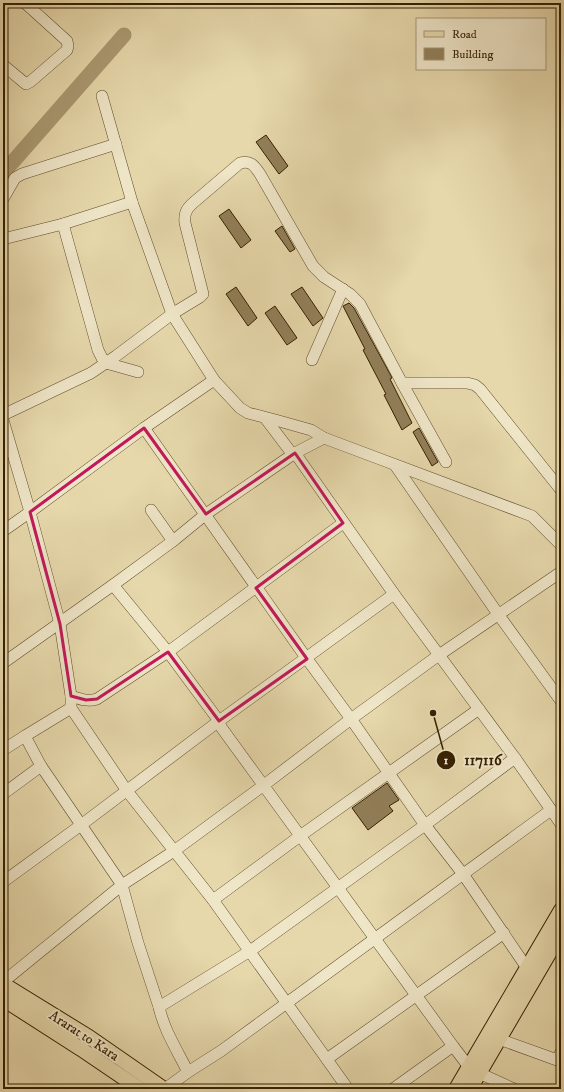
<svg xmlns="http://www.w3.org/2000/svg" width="564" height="1092" viewBox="0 0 564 1092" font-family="'IM FELL DW Pica',serif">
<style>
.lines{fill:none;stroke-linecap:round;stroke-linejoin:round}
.river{stroke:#aa9971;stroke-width:15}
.building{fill:#917f59;stroke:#351f00}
.minor-casing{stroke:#614d2b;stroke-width:12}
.major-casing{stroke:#351f00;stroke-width:16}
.minor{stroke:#efe6c8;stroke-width:11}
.major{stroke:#e6d8ab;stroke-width:14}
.marked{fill:none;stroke:#c2185b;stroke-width:3;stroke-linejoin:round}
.labels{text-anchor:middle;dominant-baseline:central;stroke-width:4;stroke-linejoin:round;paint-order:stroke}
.street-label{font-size:14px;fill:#351f00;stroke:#efe6c8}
.leader{fill:none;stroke:#351f00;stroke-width:1.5}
.callout-dot{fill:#351f00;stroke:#efe6c8;stroke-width:1.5}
.mark-label{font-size:12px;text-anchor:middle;font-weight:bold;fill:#fff}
.callout-label{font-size:15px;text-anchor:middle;font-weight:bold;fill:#351f00;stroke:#efe6c8;stroke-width:4;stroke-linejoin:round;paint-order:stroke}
</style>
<rect width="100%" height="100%" fill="#e6d8ab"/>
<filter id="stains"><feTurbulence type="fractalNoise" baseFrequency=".005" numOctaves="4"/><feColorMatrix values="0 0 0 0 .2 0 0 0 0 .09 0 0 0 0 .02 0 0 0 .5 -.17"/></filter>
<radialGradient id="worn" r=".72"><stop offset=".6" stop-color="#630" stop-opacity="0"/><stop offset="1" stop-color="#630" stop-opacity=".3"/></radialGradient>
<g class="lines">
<polyline class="river" points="3,173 124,35"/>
</g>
<g class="building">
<polygon points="266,135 288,166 279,174 256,142"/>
<polygon points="229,209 251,240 241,248 219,216"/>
<polygon points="282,226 295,249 290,252 275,231"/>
<polygon points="236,287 257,318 248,326 226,294"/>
<polygon points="302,287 323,318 313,326 291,294"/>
<polygon points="349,303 354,308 390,374 392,378 390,379 412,423 402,430 384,395 386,394 363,350 365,349 343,306"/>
<polygon points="275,306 297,338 287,345 265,313"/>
<polygon points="419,428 438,462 432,466 413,432"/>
<polygon points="387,783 399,800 389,806 393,811 368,830 352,808"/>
</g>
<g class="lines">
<defs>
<g id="minor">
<polyline points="3,65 26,84 30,82 67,50 68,46 67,41 25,3"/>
<polyline points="102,96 132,202 172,314 214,380 240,408 248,413 279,421 311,430 324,438 532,516 561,545"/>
<polyline points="3,199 15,178 22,174 116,144"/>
<polyline points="63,224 98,350 102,358 106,363 138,372"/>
<polyline points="3,239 63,224 132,202"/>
<polyline points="312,360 343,289"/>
<polyline points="402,383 446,462"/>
<path d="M3,415L91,373L116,356L172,314L200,297L203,294L185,223C184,214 186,209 193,203L240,163C250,160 254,165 260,174L313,266L324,277L350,294L360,304L402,383H467L475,385L480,389L561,490"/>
<polyline points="265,418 293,455"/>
<polyline points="3,420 30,512 60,624 71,696 71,708 127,791 213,900 348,1089"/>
<polyline points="144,428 307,659 351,719 425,825 463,874 527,968"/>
<polyline points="295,453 394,594 515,758 561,824"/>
<polyline points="395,465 498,614 561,701"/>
<polyline points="151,510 173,541"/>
<polyline points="3,531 30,512 144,428 214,380"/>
<polyline points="113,585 168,652 219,721 221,727 453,1046 393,1089"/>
<polyline points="3,663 113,585 173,541 206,514 295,453 324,438"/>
<path d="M71,696C80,699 88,702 97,699L168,652L343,523"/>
<path d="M71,708L25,736L41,766L122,885L138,943L159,1007C164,1030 177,1050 188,1072L165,1089"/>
<polyline points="3,750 25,736"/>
<polyline points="3,794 41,766"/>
<polyline points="3,882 81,825 219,721 394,594"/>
<polyline points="213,900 300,836 479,709"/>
<polyline points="3,982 122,885 174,851 264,785 351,719 439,655 561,572"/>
<polyline points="159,1007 250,951 425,825 515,758"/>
<polyline points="499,1039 557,1060 561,1052"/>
<polyline points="453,1046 469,1067"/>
<polyline points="327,1059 504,933"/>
<polyline points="188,1072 221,1051 551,810"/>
<polyline points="479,1073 514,1089"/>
</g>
<g id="major">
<polyline points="3,984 89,1037 164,1089"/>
<polyline points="3,999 81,1049 140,1089"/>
<polyline points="456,1089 561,910"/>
<polyline points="470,1089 561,933"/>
</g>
</defs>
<use href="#minor" class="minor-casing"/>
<use href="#major" class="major-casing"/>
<use href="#minor" class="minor"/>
<use href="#major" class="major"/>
</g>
<path class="marked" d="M144,428L206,514L295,453L343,523L256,588L307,659L219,721L168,652L97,699L86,700L71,696L60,624L30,512Z"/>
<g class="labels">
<g class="street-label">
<text transform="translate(84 1036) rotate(33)">Ararat to Kara</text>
</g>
</g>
<path class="leader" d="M433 713L446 760"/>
<g class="callout-dot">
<circle cx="433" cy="713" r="4"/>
<circle cx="446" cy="760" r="10"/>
</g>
<g class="mark-label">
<text x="446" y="764">1</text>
</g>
<g class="callout-label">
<text x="483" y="765">117116</text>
</g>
<rect width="564" height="1092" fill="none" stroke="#e6d8ab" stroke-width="16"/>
<rect x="4" y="4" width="556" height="1084" fill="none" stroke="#351f00" stroke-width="2"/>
<rect x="8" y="8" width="548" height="1076" fill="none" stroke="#351f00"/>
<rect x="416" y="18" width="130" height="52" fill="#efe6c8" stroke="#a59678"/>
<rect x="424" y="31" width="20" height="6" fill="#e6d8ab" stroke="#a59678"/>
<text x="452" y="38" font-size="12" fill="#351f00">Road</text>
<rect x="424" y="48" width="20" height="12" fill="#917f59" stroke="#a59678"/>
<text x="452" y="58" font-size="12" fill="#351f00">Building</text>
<rect width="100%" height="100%" filter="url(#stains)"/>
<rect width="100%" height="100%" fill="url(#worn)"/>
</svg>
